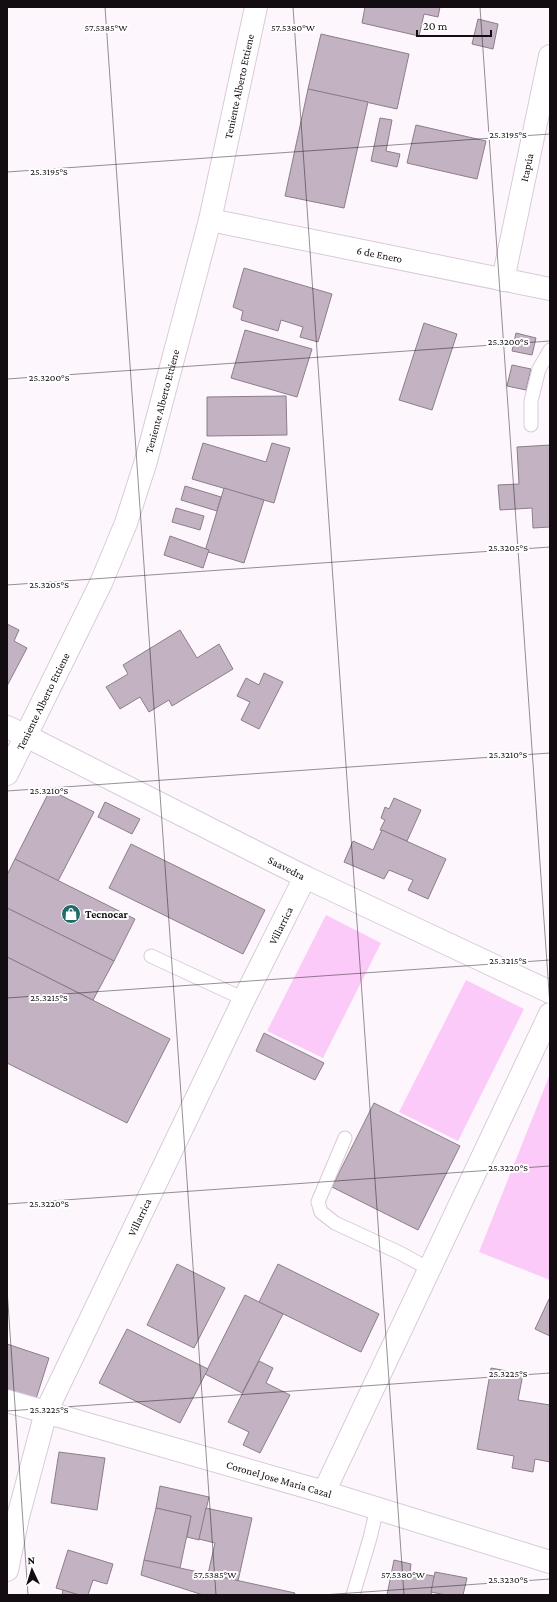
<svg xmlns="http://www.w3.org/2000/svg" width="557" height="1602" viewBox="0 0 557 1602" font-family="'Crimson Pro',serif">
<style>
.green{fill:#fccaf8}
.building{fill:#c3b3c2;stroke:#8c7d8a}
.lines{fill:none;stroke-linecap:round;stroke-linejoin:round}
.lane-casing{stroke:#dacad9;stroke-width:15}
.street-casing{stroke:#dacad9;stroke-width:24}
.secondary-casing{stroke:#dacad9;stroke-width:24}
.lane{stroke:#fff;stroke-width:13}
.street{stroke:#fff;stroke-width:22}
.secondary{stroke:#fff;stroke-width:22}
.ticks{fill:none;stroke:#130d12;stroke-width:1;stroke-opacity:0.45}
.labels{text-anchor:middle;dominant-baseline:central;stroke-width:4;stroke-linejoin:round;paint-order:stroke}
.street-label{font-size:11px;fill:#130d12;stroke:#fff}
.poi-label{font-size:11px;font-weight:bold;fill:#130d12;stroke:#fff;text-anchor:start}
.ticks-label{font-size:10px;text-anchor:middle;fill:#130d12;stroke:#fff;stroke-width:4;stroke-linejoin:round;paint-order:stroke}
</style>
<rect width="100%" height="100%" fill="#fdf7fd"/>
<g class="green">
<polygon points="326,915 381,943 323,1058 267,1031"/>
<polygon points="466,980 524,1009 458,1141 399,1112"/>
<polygon points="550,1074 550,1280 479,1252"/>
</g>
<g class="building">
<polygon points="365,7 440,7 438,17 424,14 419,36 362,23"/>
<polygon points="478,19 498,24 493,49 472,44"/>
<polygon points="321,34 409,54 397,109 308,89"/>
<polygon points="308,89 368,102 344,208 285,196"/>
<polygon points="380,118 392,120 386,151 400,154 397,167 371,161"/>
<polygon points="416,125 486,141 477,179 407,163"/>
<polygon points="244,268 332,294 318,342 300,337 303,327 281,320 278,331 241,320 243,311 233,307"/>
<polygon points="424,323 457,334 432,410 399,400"/>
<polygon points="245,330 312,349 297,397 231,378"/>
<polygon points="516,333 536,338 532,355 512,351"/>
<polygon points="512,365 531,369 526,390 507,386"/>
<polygon points="286,396 287,435 207,436 207,397"/>
<polygon points="203,443 266,462 272,443 290,448 274,503 192,479"/>
<polygon points="550,445 550,527 533,528 532,508 500,510 498,485 519,484 517,447"/>
<polygon points="185,486 221,497 217,511 181,500"/>
<polygon points="224,488 264,500 244,563 205,551"/>
<polygon points="176,508 204,516 200,530 172,522"/>
<polygon points="170,536 209,550 203,568 164,555"/>
<polygon points="7,624 19,630 14,641 27,648 7,686"/>
<polygon points="180,630 197,658 219,644 233,669 172,706 169,700 149,712 140,697 120,709 106,687 128,674 123,665"/>
<polygon points="264,673 283,682 259,729 241,720 250,702 237,696 246,678 259,685"/>
<polygon points="50,790 94,812 58,881 15,859"/>
<polygon points="394,798 421,810 407,841 380,830 385,820 381,818 385,807 389,809"/>
<polygon points="105,802 140,819 132,834 98,817"/>
<polygon points="382,830 446,859 428,899 408,890 413,880 389,870 384,879 344,862 353,841 373,850"/>
<polygon points="131,844 265,910 243,954 109,888"/>
<polygon points="15,859 135,919 114,961 7,908 7,875"/>
<polygon points="7,908 114,961 93,1000 7,957"/>
<polygon points="7,957 170,1039 127,1123 7,1063"/>
<polygon points="264,1033 324,1063 315,1080 256,1051"/>
<polygon points="374,1103 460,1146 418,1230 332,1187"/>
<polygon points="177,1264 225,1288 194,1348 147,1325"/>
<polygon points="278,1264 379,1314 361,1352 259,1302"/>
<polygon points="245,1295 283,1314 242,1393 205,1374"/>
<polygon points="549,1299 550,1300 550,1336 535,1329"/>
<polygon points="127,1329 208,1369 180,1423 99,1383"/>
<polygon points="7,1344 49,1358 36,1399 7,1390"/>
<polygon points="259,1361 273,1368 266,1383 290,1395 260,1453 243,1445 249,1432 228,1422"/>
<polygon points="491,1368 523,1374 518,1400 550,1405 550,1462 535,1459 533,1472 512,1468 514,1456 477,1449"/>
<polygon points="59,1452 105,1458 97,1510 51,1503"/>
<polygon points="160,1486 209,1497 199,1540 187,1537 191,1516 156,1508"/>
<polygon points="156,1508 191,1516 180,1568 144,1560"/>
<polygon points="206,1508 252,1518 238,1581 208,1574 215,1543 199,1539"/>
<polygon points="68,1550 113,1564 107,1584 93,1580 88,1595 79,1595 56,1588"/>
<polygon points="144,1560 180,1568 295,1593 294,1595 203,1595 141,1575"/>
<polygon points="394,1560 411,1564 410,1572 434,1576 431,1595 387,1595"/>
<polygon points="435,1572 467,1578 463,1595 446,1595 431,1592"/>
<polygon points="63,1590 79,1595 62,1595"/>
</g>
<g class="lines">
<defs>
<g id="lane">
<polyline points="531,425 531,401 539,369 550,350"/>
<polyline points="151,956 244,999"/>
<polyline points="345,1138 318,1202 321,1212 335,1223 400,1253 429,1269"/>
<polyline points="353,1595 370,1538 377,1508"/>
</g>
<g id="street">
<path id="s1" d="M503,280L550,56"/>
<path id="s2" d="M26,736L305,877L550,992"/>
<polyline points="324,1492 550,1014"/>
<path id="s3" d="M7,1570L18,1517L46,1412L244,999L305,877"/>
</g>
<g id="secondary">
<path id="s4" d="M210,220L550,289"/>
<polyline points="7,727 26,736"/>
<path id="s5" d="M7,774L101,583L126,523L146,461L210,220L256,7"/>
<path id="s6" d="M7,1401L324,1492L550,1562"/>
</g>
</defs>
<use href="#lane" class="lane-casing"/>
<use href="#street" class="street-casing"/>
<use href="#secondary" class="secondary-casing"/>
<use href="#lane" class="lane"/>
<use href="#street" class="street"/>
<use href="#secondary" class="secondary"/>
</g>
<path class="ticks" d="M105,7L216,1595M293,7L404,1595M480,7L550,1006M7,172L550,134M7,379L550,341M7,585L550,547M7,791L550,753M7,998L550,960M7,1204L550,1166M7,1289L28,1595M7,1411L550,1373M322,1595L550,1579"/>
<defs>
<symbol id="shop-disc" viewBox="-11 -11 22 22"><circle r="9.5" fill="#1f6b6a" stroke="#fff"/><path d="M-5-2.5h2.3a2.7 3.5 0 0 1 5.4 0H5L5.5 6h-11ZM-1.5-2.5h3a1.5 2.3 0 0 0-3 0Z" fill="#fff"/></symbol>
</defs>
<g fill-rule="evenodd">
<use href="#shop-disc" x="60" y="903" width="22" height="22"/>
</g>
<g class="labels">
<g class="street-label">
<text stroke="none"><textPath href="#s5" startOffset="729">Teniente Alberto Ettiene</textPath></text>
<text stroke="none"><textPath href="#s1" startOffset="115">Itapúa</textPath></text>
<text stroke="none"><textPath href="#s4" startOffset="173">6 de Enero</textPath></text>
<text stroke="none"><textPath href="#s5" startOffset="405">Teniente Alberto Ettiene</textPath></text>
<text stroke="none"><textPath href="#s5" startOffset="81">Teniente Alberto Ettiene</textPath></text>
<text stroke="none"><textPath href="#s2" startOffset="292">Saavedra</textPath></text>
<text stroke="none"><textPath href="#s3" startOffset="703">Villarrica</textPath></text>
<text stroke="none"><textPath href="#s3" startOffset="379">Villarrica</textPath></text>
<text stroke="none"><textPath href="#s6" startOffset="283">Coronel Jose Maria Cazal</textPath></text>
</g>
<g class="poi-label">
<text x="85" y="914">Tecnocar</text>
</g>
</g>
<g class="ticks-label">
<text x="106" y="31">57.5385°W</text>
<text x="293" y="31">57.5380°W</text>
<text x="508" y="138">25.3195°S</text>
<text x="49" y="175">25.3195°S</text>
<text x="508" y="345">25.3200°S</text>
<text x="49" y="381">25.3200°S</text>
<text x="508" y="551">25.3205°S</text>
<text x="49" y="588">25.3205°S</text>
<text x="508" y="758">25.3210°S</text>
<text x="49" y="794">25.3210°S</text>
<text x="508" y="964">25.3215°S</text>
<text x="49" y="1001">25.3215°S</text>
<text x="508" y="1171">25.3220°S</text>
<text x="49" y="1207">25.3220°S</text>
<text x="508" y="1377">25.3225°S</text>
<text x="49" y="1413">25.3225°S</text>
<text x="215" y="1578">57.5385°W</text>
<text x="403" y="1578">57.5380°W</text>
<text x="508" y="1583">25.3230°S</text>
</g>
<rect width="557" height="1602" fill="none" stroke="#130d12" stroke-width="16"/>
<g transform="translate(32 1570) rotate(356)" stroke="#ffffff" stroke-width="3" paint-order="stroke">
<path d="M0-3L7 15L0 10L-7 15Z" fill="#130d12"/>
<text y="-6" font-size="11" font-weight="bold" text-anchor="middle" fill="#130d12">N</text>
</g>
<path d="M417 30v6h74v-6" fill="none" stroke="#130d12" stroke-width="2"/>
<text x="423" y="30" font-size="12" fill="#130d12" stroke="#ffffff" stroke-width="3" paint-order="stroke">20 m</text>
</svg>
